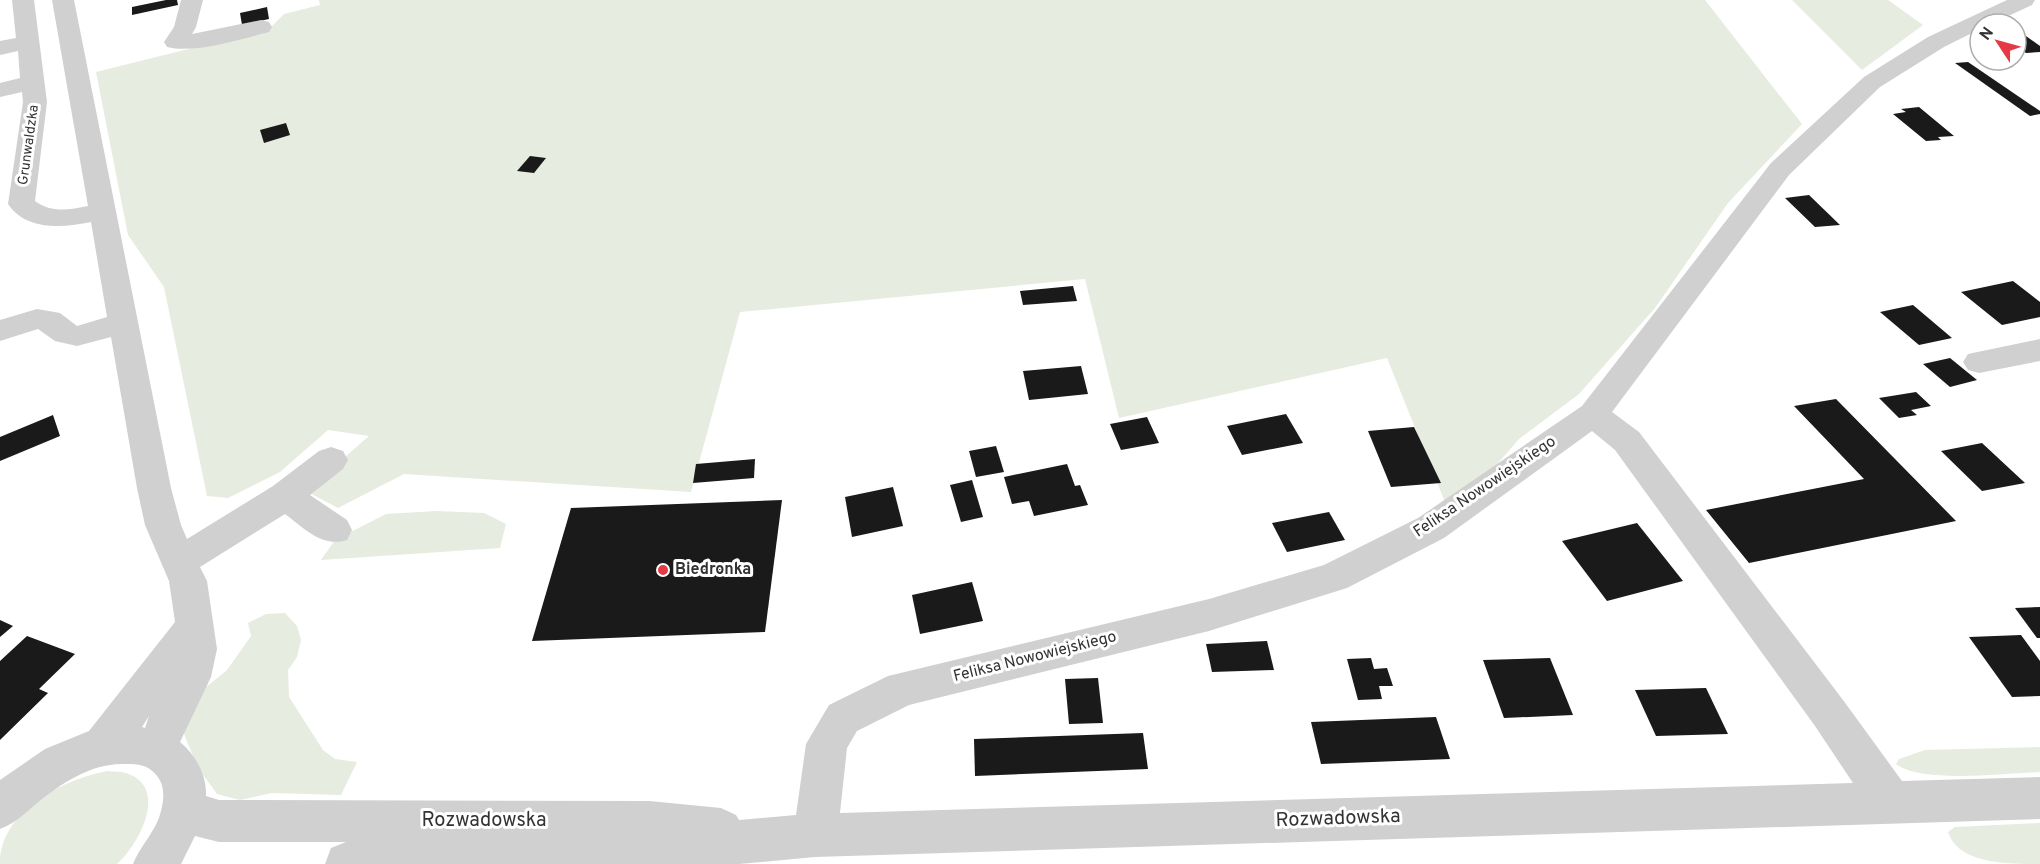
<svg xmlns="http://www.w3.org/2000/svg" width="2040" height="864" viewBox="0 0 2040 864" font-family="Overpass,sans-serif">
<style>
.green{fill:#e6ecdf}
.building{fill:#1a1a1a}
.lines{fill:none;stroke-linecap:round;stroke-linejoin:round}
.minor{fill:#d0d0d0;fill-rule:evenodd}
.poi-dot{fill:#e63946;stroke:#fff;stroke-width:2}
.labels{text-anchor:middle;dominant-baseline:central;stroke-width:6;stroke-linejoin:round;paint-order:stroke}
.far-street-label{font-size:14px;fill:#333;stroke:#fff}
.street-label{font-size:16px;fill:#333;stroke:#fff}
.poi-label{font-size:16px;font-weight:bold;fill:#333;stroke:#fff;text-anchor:start}
.near-street-label{font-size:20px;fill:#333;stroke:#fff}
</style>
<rect width="100%" height="100%" fill="#fff"/>
<g class="green">
<polygon points="319,0 1705,0 1802,124 1728,203 1655,308 1579,394 1519,439 1451,517 1387,358 1119,418 1085,279 740,312 691,492 404,474 338,508 306,491 369,436 328,430 280,472 228,498 207,496 164,287 128,235 96,72 269,29 284,14 320,5"/>
<polygon points="1792,0 1888,0 1923,25 1862,70"/>
<polygon points="437,511 484,513 506,524 500,548 321,560 335,540 386,514"/>
<polygon points="285,613 297,626 301,640 297,657 288,670 289,697 323,750 335,759 357,762 341,795 272,793 240,800 217,794 198,768 184,734 195,696 227,670 251,636 248,623 266,614"/>
<path d="M2040,747V772C2006,773 1922,784 1896,764L1899,759L1925,750Z"/>
<path d="M107,771C113,772 121,771 126,773C170,787 139,845 117,864H0C0,811 62,780 107,771Z"/>
<path d="M2040,823V864C2007,864 1958,864 1948,832L1955,827Z"/>
</g>
<g class="building">
<polygon points="166,0 177,0 178,5 132,15 132,7"/>
<polygon points="267,7 269,19 242,25 240,13"/>
<polygon points="2016,29 2040,46 2040,52 2026,53 2016,46"/>
<polygon points="1968,62 2040,111 2040,114 2030,116 1955,63"/>
<polygon points="1919,107 1954,136 1938,137 1941,140 1926,141 1893,114 1906,112 1901,109"/>
<polygon points="286,123 290,135 264,143 260,130"/>
<polygon points="530,156 546,158 534,173 517,171"/>
<polygon points="1809,195 1840,225 1815,227 1785,198"/>
<polygon points="2013,281 2040,302 2040,317 2002,325 1961,292"/>
<polygon points="1073,286 1077,301 1023,305 1020,291"/>
<polygon points="1913,305 1952,338 1919,345 1880,312"/>
<polygon points="1950,358 1977,380 1950,387 1923,364"/>
<polygon points="1081,366 1088,394 1029,400 1023,371"/>
<polygon points="1916,392 1931,406 1911,410 1917,415 1899,418 1879,398"/>
<polygon points="1836,399 1956,521 1749,563 1706,510 1864,479 1794,406"/>
<polygon points="1286,414 1303,443 1242,455 1227,426"/>
<polygon points="53,415 60,436 0,461 0,437"/>
<polygon points="1147,417 1159,443 1121,450 1110,424"/>
<polygon points="1414,427 1441,483 1391,487 1368,431"/>
<polygon points="1982,443 2025,483 1982,491 1941,451"/>
<polygon points="996,446 1004,472 976,477 969,451"/>
<polygon points="755,459 754,478 693,483 696,464"/>
<polygon points="1067,464 1075,486 1080,485 1088,505 1034,516 1029,501 1012,504 1004,477"/>
<polygon points="972,480 983,517 961,522 950,485"/>
<polygon points="893,487 903,526 852,537 845,497"/>
<polygon points="782,500 765,632 532,641 571,508"/>
<polygon points="1329,512 1345,540 1287,552 1272,523"/>
<polygon points="1637,523 1683,581 1607,601 1562,541"/>
<polygon points="972,582 983,621 920,634 912,595"/>
<polygon points="2040,607 2040,638 2037,638 2015,608"/>
<polygon points="0,620 13,626 0,637"/>
<polygon points="2021,635 2040,661 2040,696 2012,697 1969,637"/>
<polygon points="27,636 75,654 39,689 48,693 0,740 0,661"/>
<polygon points="1267,641 1274,670 1212,672 1206,644"/>
<polygon points="1371,658 1374,669 1387,668 1393,686 1379,686 1382,699 1358,700 1347,659"/>
<polygon points="1550,658 1573,715 1504,718 1483,660"/>
<polygon points="1098,678 1103,723 1069,724 1065,679"/>
<polygon points="1706,688 1728,734 1656,736 1635,690"/>
<polygon points="1436,717 1450,759 1321,764 1311,722"/>
<polygon points="1143,733 1148,769 975,776 974,739"/>
</g>
<g class="lines">
<g class="minor">
<path d="M12,0H34L47,102L35,201C51,213 69,210 88,206L52,0H74L171,488L181,525L187,539L273,486L319,451L331,447L343,451L348,460L343,469L310,495L347,520L352,530L347,540C322,548 304,528 285,514L200,567L207,581L217,649L211,677L180,742C196,755 207,776 206,796L219,800L649,801L721,808L736,815L739,820L796,815L806,744L829,705L888,676L1209,599L1324,565L1418,518L1582,406L1771,163L1864,77L1928,37L2007,0H2035L2032,5L1991,24H1980V29L1944,47L1880,87L1789,175L1612,412L1639,432L1843,700L1902,781L2040,777V819L815,857L739,864H325L331,848L346,842H219L195,836L181,864H133C140,846 157,830 161,811C165,795 165,781 151,770C144,764 133,764 124,764C92,763 62,783 37,803C25,813 16,823 0,829V780L45,749L89,731L175,622L169,581L145,525L137,488L111,337L77,346L55,341L38,329L0,341V320L37,309L60,313L77,326L107,317L91,222C63,228 26,231 8,204L23,102L22,92L0,97V83L20,78L18,51L0,55V41L16,38ZM1592,431L1615,450L1815,726L1853,783L840,813L847,748L857,731L909,705L1209,631L1347,588L1444,538ZM149,716L145,728L142,727Z"/>
<path d="M181,0H203L196,27L192,34L261,20L269,22L272,27L269,32C241,39 194,54 167,47L164,42L174,27Z"/>
<polygon points="2040,339 2040,361 1979,373 1968,370 1963,362 1968,354"/>
</g>
</g>
<circle class="poi-dot" cx="663" cy="570" r="6"/>
<g class="labels">
<g class="far-street-label">
<text transform="translate(29 145) rotate(-82)">Grunwaldzka</text>
</g>
<g class="street-label">
<text transform="translate(1485 487) rotate(-34)">Feliksa Nowowiejskiego</text>
<text transform="translate(1035 657) rotate(-14)">Feliksa Nowowiejskiego</text>
</g>
<g class="poi-label">
<text x="675" y="570">Biedronka</text>
</g>
<g class="near-street-label">
<text transform="translate(1338 819) rotate(-2)">Rozwadowska</text>
<text x="484" y="821">Rozwadowska</text>
</g>
</g>
<g transform="translate(1998 42) rotate(306)"><circle r="28" fill="#ffffff" stroke="#adadad" stroke-width="1.5"/>
<path d="M0-4.5L10 22L0 15L-10 22Z" fill="#e63946"/>
<text y="-9" font-size="16" font-weight="bold" text-anchor="middle" fill="#333333">N</text>
</g>
</svg>
